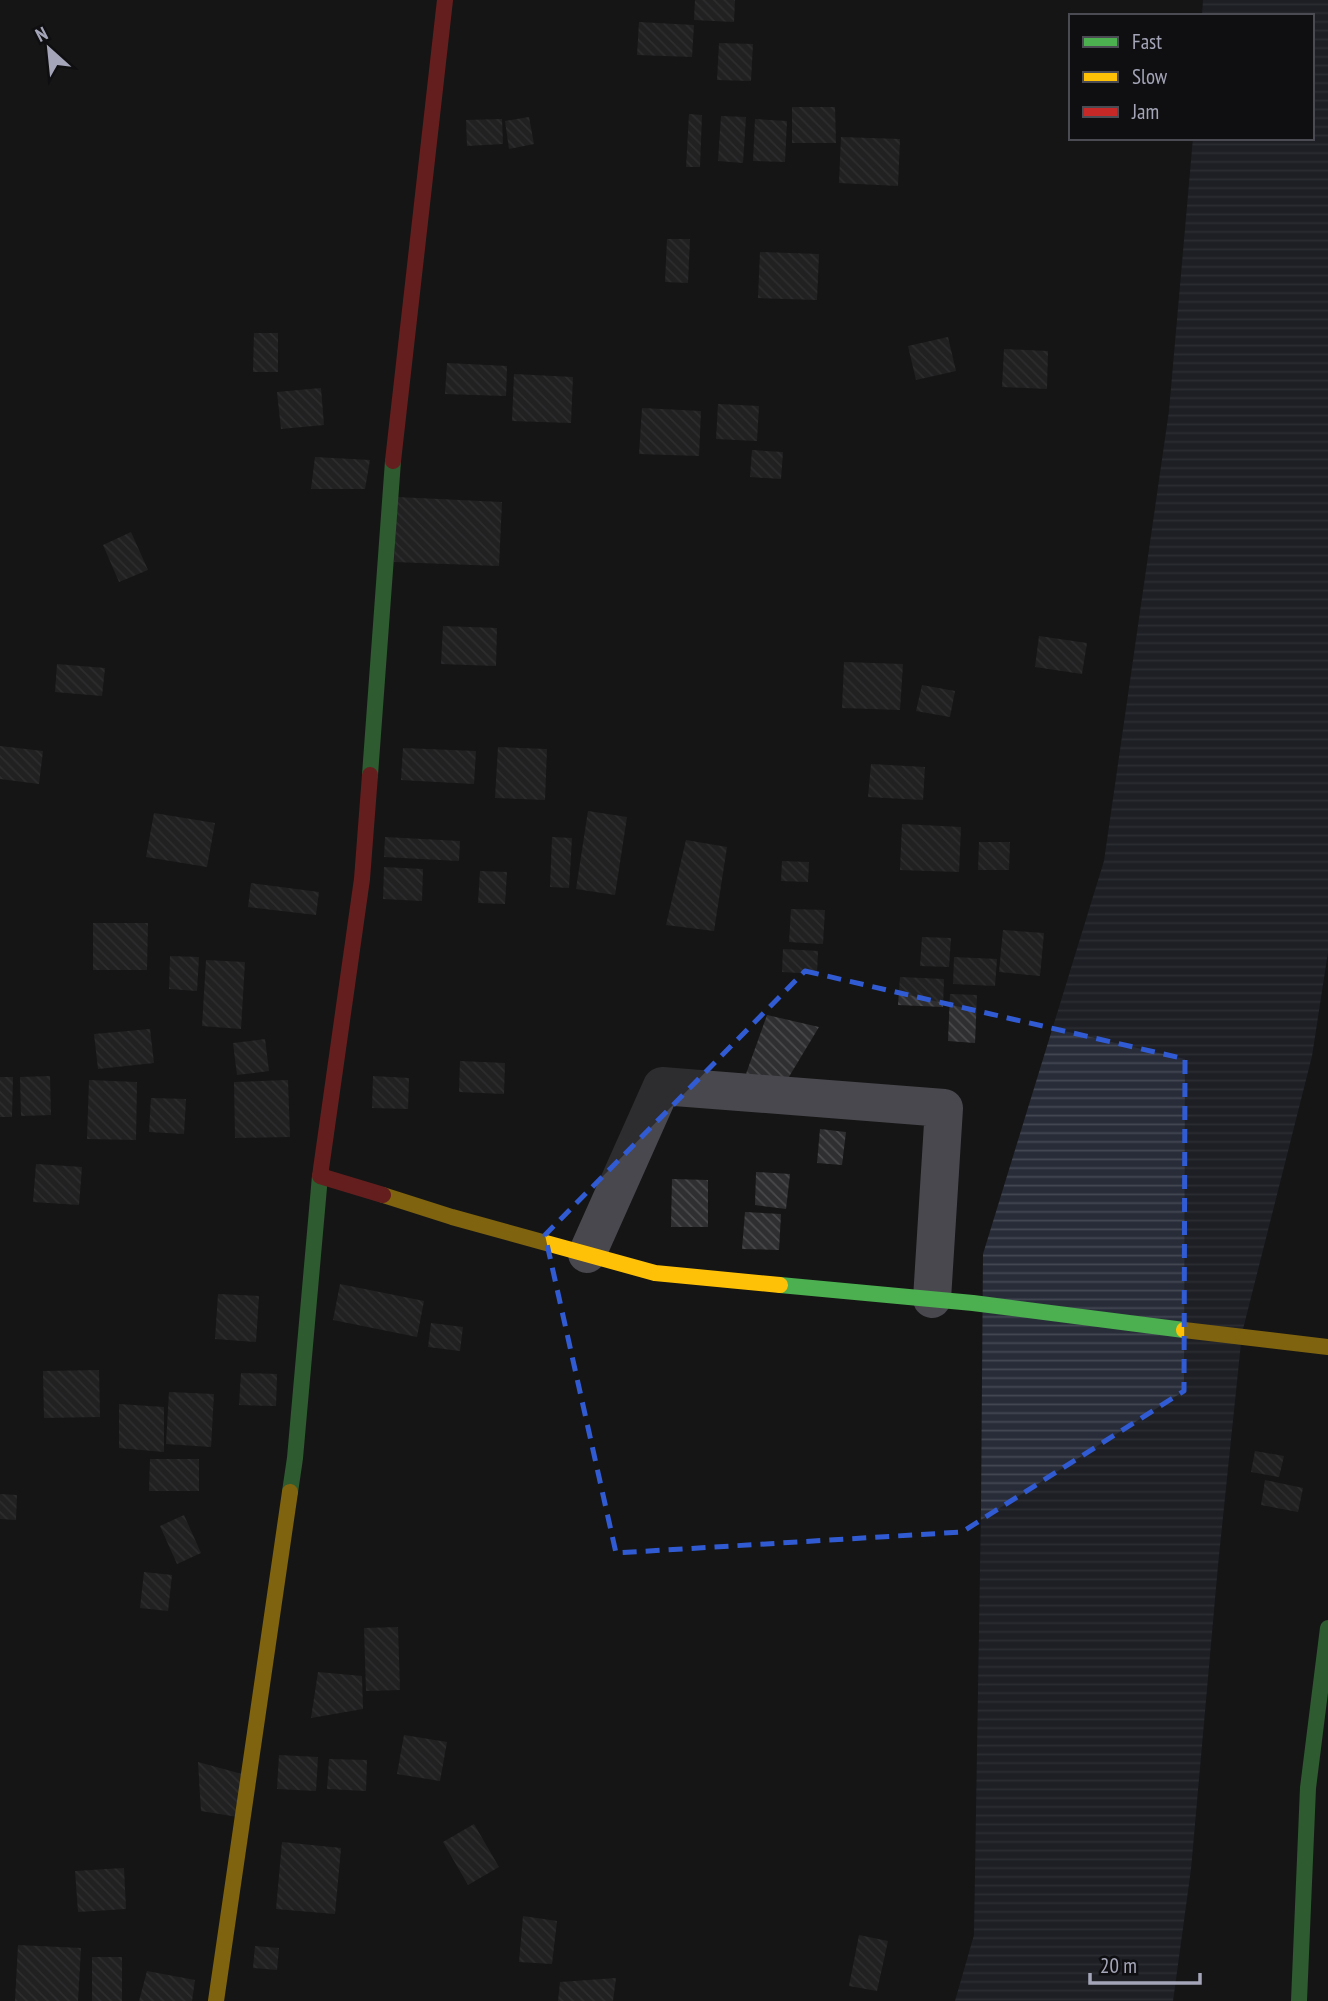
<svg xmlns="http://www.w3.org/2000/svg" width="1328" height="2001" viewBox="0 0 1328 2001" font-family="'PT Sans Narrow',sans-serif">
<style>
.water{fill:url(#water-rules)}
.building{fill:url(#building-back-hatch)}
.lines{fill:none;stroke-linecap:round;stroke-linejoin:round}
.street{stroke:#49484e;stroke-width:38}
.fast{stroke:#4caf50;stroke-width:16}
.slow{stroke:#ffc107;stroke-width:16}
.jam{stroke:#c62828;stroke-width:16}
.marked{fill:none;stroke:#315bd3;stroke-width:5;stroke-dasharray:14 9;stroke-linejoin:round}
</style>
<defs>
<pattern id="water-rules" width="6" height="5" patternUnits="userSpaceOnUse" patternTransform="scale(1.75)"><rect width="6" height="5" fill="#272c38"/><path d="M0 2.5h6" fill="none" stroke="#434853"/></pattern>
<pattern id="building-back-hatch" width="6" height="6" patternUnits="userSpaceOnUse" patternTransform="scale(1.75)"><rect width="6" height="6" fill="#2f2f31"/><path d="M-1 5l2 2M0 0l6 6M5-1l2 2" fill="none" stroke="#4a4a4d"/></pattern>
</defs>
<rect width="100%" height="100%" fill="#151515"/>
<polygon class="water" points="1203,0 1328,0 1328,952 1312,1056 1242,1333 1218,1565 1191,1869 1173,2001 955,2001 974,1935 981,1510 983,1254 1104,861 1169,411 1193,138 1312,138 1312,16 1202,16"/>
<g class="building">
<polygon points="695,0 735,0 734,22 694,20"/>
<polygon points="639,22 694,25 692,57 637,55"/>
<polygon points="719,43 753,44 751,81 717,80"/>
<polygon points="792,107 835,107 836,143 792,143"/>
<polygon points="689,114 702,115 700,167 686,167"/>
<polygon points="721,116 746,117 743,163 718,161"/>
<polygon points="529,117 534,144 509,149 505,121"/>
<polygon points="502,119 503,144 467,146 466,120"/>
<polygon points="755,119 787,121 785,162 753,161"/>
<polygon points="841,137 900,139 898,186 839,183"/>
<polygon points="667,239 690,239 688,283 665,282"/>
<polygon points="760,252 819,254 817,300 758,298"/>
<polygon points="254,333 278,333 278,372 253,372"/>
<polygon points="948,337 956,371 916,380 908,346"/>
<polygon points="1004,349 1048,351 1047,389 1002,387"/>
<polygon points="447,363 507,366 506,396 445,394"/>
<polygon points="514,374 573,377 571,423 512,421"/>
<polygon points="321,388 324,425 281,429 277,392"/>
<polygon points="718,404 759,406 757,441 716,439"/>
<polygon points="642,408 701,411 699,456 639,454"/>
<polygon points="752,450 783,452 781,479 750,477"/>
<polygon points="315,457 370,460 365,489 311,489"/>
<polygon points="397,497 502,502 499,566 394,562"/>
<polygon points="131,532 148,570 119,582 103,545"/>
<polygon points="443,626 497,628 496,666 441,664"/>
<polygon points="1039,636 1087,643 1082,674 1035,667"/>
<polygon points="844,662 903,664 900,710 842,708"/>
<polygon points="57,664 105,668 102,696 55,692"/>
<polygon points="922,685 955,691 950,717 916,711"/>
<polygon points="0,746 43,751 39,784 0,779"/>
<polygon points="498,747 547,749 545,800 495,798"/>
<polygon points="403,748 476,751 474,784 401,780"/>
<polygon points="871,764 925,767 923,800 868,797"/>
<polygon points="588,811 627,817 615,895 576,889"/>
<polygon points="154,813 215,823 207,867 146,857"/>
<polygon points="902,824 961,827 959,872 900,870"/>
<polygon points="385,837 460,841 459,861 384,857"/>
<polygon points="552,837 572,838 569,888 550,887"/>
<polygon points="686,840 727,847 714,931 666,925"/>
<polygon points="979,842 1010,842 1009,870 978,870"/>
<polygon points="782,861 809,862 808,882 781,881"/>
<polygon points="384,867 423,869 422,901 383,899"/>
<polygon points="480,871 507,872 505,904 478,903"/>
<polygon points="251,883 319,892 316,915 248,907"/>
<polygon points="791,909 825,910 823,944 789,942"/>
<polygon points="93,923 148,923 147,970 93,970"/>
<polygon points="1003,930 1044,933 1040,976 999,972"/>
<polygon points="922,937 951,938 949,967 920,966"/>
<polygon points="783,949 818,951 817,974 782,972"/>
<polygon points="170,956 199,957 197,991 169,989"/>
<polygon points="954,957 997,959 995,986 953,984"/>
<polygon points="206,960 245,962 241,1029 202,1026"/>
<polygon points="900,977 944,979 943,1007 898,1005"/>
<polygon points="950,994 977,995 975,1043 948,1041"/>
<polygon points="767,1015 819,1027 781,1090 742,1085"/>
<polygon points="150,1029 154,1063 98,1069 94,1034"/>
<polygon points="265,1039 269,1071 237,1075 233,1043"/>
<polygon points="460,1061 505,1063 504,1094 459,1092"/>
<polygon points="50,1076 51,1115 21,1116 20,1077"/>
<polygon points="373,1076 409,1078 408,1109 372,1108"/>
<polygon points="0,1077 13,1077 12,1117 0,1117"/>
<polygon points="89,1080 137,1082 136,1140 87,1139"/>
<polygon points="288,1080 290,1137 235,1138 234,1082"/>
<polygon points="151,1098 186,1099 184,1134 149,1132"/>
<polygon points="820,1129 846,1132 842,1165 817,1163"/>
<polygon points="36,1164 82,1167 79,1205 33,1202"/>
<polygon points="756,1172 790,1174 786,1209 755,1205"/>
<polygon points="672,1179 708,1180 708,1227 671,1227"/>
<polygon points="745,1212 781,1214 779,1250 742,1249"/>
<polygon points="340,1284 424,1301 417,1337 333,1320"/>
<polygon points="218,1294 259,1296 256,1342 215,1339"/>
<polygon points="431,1323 463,1327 460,1351 428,1347"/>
<polygon points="99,1370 100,1417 44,1418 43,1371"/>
<polygon points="241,1373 277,1374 276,1406 239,1405"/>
<polygon points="169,1392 214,1394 211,1447 166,1444"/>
<polygon points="119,1404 164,1407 164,1452 119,1448"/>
<polygon points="1255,1451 1284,1456 1279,1477 1251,1472"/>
<polygon points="150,1459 199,1459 199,1491 149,1491"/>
<polygon points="1265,1480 1303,1488 1298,1512 1261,1505"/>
<polygon points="0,1494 17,1495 16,1520 0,1519"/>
<polygon points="184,1515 201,1553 177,1564 160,1526"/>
<polygon points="144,1572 172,1575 168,1611 140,1608"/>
<polygon points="398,1627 400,1690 366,1691 364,1628"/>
<polygon points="318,1672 362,1676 363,1709 311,1718"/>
<polygon points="404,1735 447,1742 440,1781 397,1774"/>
<polygon points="279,1755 318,1757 316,1791 277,1789"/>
<polygon points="329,1759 367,1760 366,1791 327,1789"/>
<polygon points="198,1762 242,1774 238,1817 201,1811"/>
<polygon points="474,1824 499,1867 468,1885 443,1842"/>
<polygon points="282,1842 341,1848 335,1914 276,1909"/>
<polygon points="124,1868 126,1909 78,1912 75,1871"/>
<polygon points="523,1916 557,1921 552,1964 519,1962"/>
<polygon points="859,1935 888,1941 877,1991 849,1986"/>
<polygon points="18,1945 81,1948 78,2001 15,2001"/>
<polygon points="255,1946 279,1948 277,1970 253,1968"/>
<rect x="92" y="1957" width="30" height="44"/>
<polygon points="147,1971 195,1980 192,2001 139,2001"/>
<polygon points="616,1978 613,2001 558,2001 560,1982"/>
</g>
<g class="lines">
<polyline class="street" points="587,1254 662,1086 944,1108 932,1299"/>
<g class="fast">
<polyline points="370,775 393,461"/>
<polyline points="780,1285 973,1303 1184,1330"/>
<polyline points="290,1492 295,1458 320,1176"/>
<polyline points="1299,2001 1308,1788 1328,1628"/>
</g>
<g class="slow">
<polyline points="383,1195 452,1217 655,1273 780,1285"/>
<polyline points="1184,1330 1328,1347"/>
<polyline points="216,2001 290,1492"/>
</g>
<g class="jam">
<polyline points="393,461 445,0"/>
<polyline points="370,775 362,879 320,1176 383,1195"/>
</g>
</g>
<path d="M0 0H1328V2001H0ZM805,971L1185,1059L1184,1391L962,1532L616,1553L545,1235Z" fill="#151515" fill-opacity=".55" fill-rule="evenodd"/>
<path class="marked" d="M805,971L1185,1059L1184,1391L962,1532L616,1553L545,1235Z"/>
<rect x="1069" y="14" width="245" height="126" fill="#0f0f11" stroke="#4b4b54" stroke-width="2"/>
<rect x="1083" y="37" width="35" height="10" fill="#4caf50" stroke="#4b4b54" stroke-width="2"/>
<text x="1132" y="49" font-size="21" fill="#a4a5b8">Fast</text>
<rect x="1083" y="72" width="35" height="10" fill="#ffc107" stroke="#4b4b54" stroke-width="2"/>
<text x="1132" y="84" font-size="21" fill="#a4a5b8">Slow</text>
<rect x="1083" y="107" width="35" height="10" fill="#c62828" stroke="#4b4b54" stroke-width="2"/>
<text x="1132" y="119" font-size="21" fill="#a4a5b8">Jam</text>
<g transform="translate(49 49) rotate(333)" stroke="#0f0f11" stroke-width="5" paint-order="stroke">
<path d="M0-5L12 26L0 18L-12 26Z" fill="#a4a5b8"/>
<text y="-10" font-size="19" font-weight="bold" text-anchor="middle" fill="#a4a5b8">N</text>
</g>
<path d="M1090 1973v10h110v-10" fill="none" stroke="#a4a5b8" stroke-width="3.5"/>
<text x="1100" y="1973" font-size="21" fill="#a4a5b8" stroke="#0f0f11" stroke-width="5" paint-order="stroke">20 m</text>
</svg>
